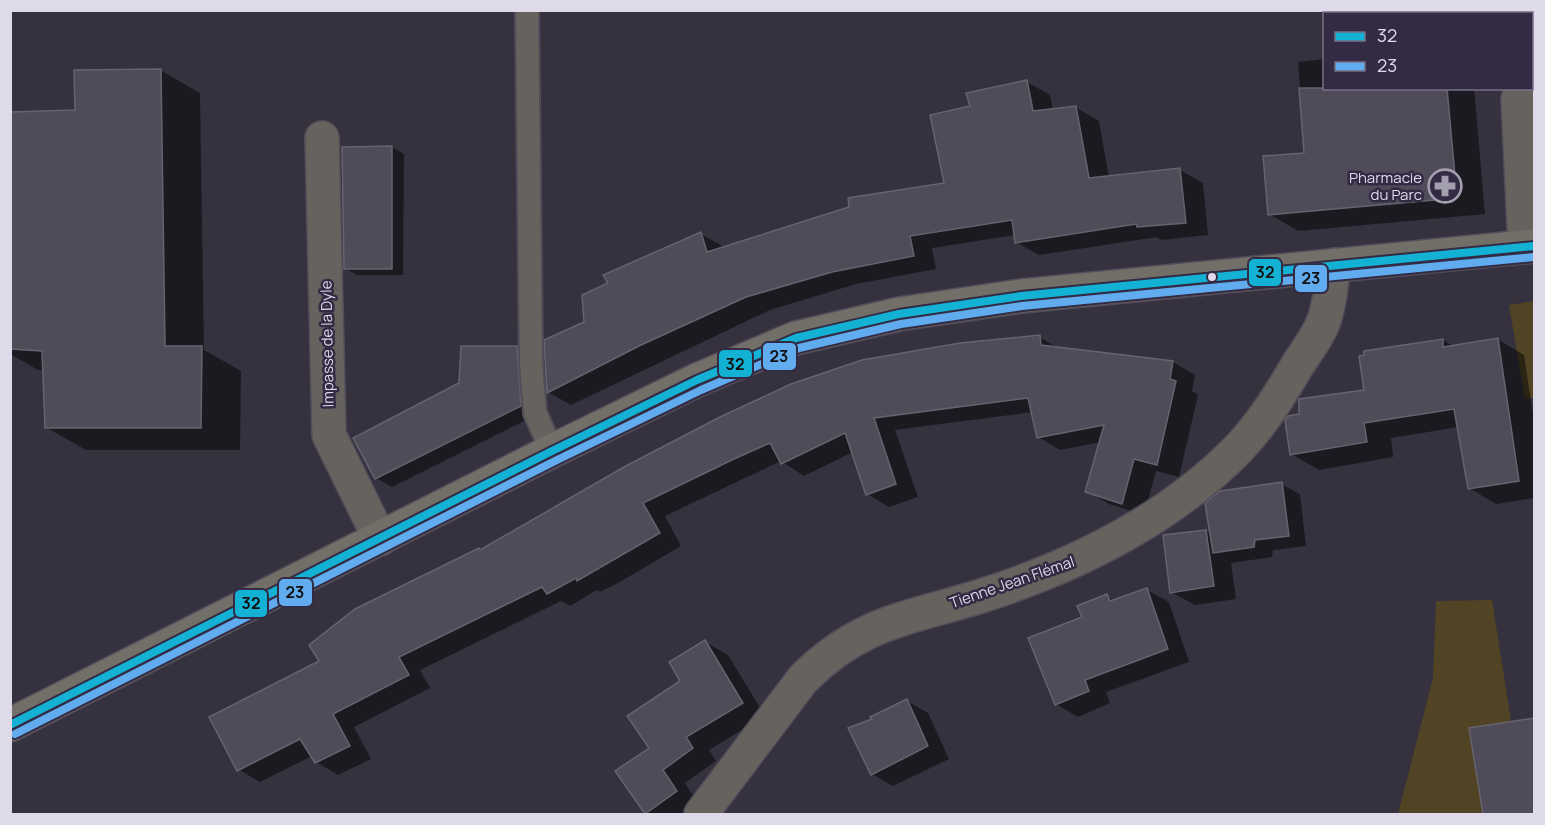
<svg xmlns="http://www.w3.org/2000/svg" width="1545" height="825" viewBox="0 0 1545 825" font-family="Manrope,sans-serif">
<style>
.green{fill:#504424}
.shadow{fill:#0007}
.building{fill:#504b59;stroke:#66636f;stroke-width:1.5}
.lines{fill:none;stroke-linecap:round;stroke-linejoin:round}
.lane-casing{stroke:#514d59;stroke-width:26}
.street-casing{stroke:#514d59;stroke-width:36}
.secondary-casing{stroke:#514d59;stroke-width:36}
.lane{stroke:#66635f;stroke-width:22}
.street{stroke:#66635f;stroke-width:33}
.secondary{stroke:#726f69;stroke-width:33}
.bus-1-casing{stroke:#332b44;stroke-width:12}
.bus-2-casing{stroke:#332b44;stroke-width:12}
.bus-1{stroke:#13b2d5;stroke-width:8}
.bus-2{stroke:#60acee;stroke-width:8}
.bus-dot{fill:#dedaea;stroke:#332b44;stroke-width:2}
.labels{text-anchor:middle;dominant-baseline:central;stroke-width:5;stroke-linejoin:round;paint-order:stroke}
.poi-label{font-size:15px;fill:#dedaea;stroke:#332b44;text-anchor:end}
.street-label{font-size:15px;fill:#dedaea;stroke:#332b44}
.line-badge{stroke:#332b44;stroke-width:2}
.pale-badge-label{font-size:16px;text-anchor:middle;font-weight:bold;fill:#111}
</style>
<rect width="100%" height="100%" fill="#35313e"/>
<g class="green">
<polygon points="1534,301 1534,398 1525,399 1509,305"/>
<polygon points="1492,600 1511,721 1469,728 1483,814 1398,814 1433,678 1436,601"/>
</g>
<g class="shadow">
<polygon points="1379,10 1534,10 1534,58 1532,58 1532,14 1377,14"/>
<polygon points="1324,59 1324,88 1474,88 1485,214 1298,231 1269,214 1305,154 1298,62"/>
<polygon points="160,70 200,93 204,350 241,371 240,450 86,450 47,428 44,370 38,370 10,354 10,114 77,112"/>
<polygon points="1027,82 1050,95 1053,110 1075,107 1099,121 1109,177 1180,170 1203,183 1208,235 1161,240 1157,237 1039,255 1016,242 1015,235 932,248 936,269 856,284 770,310 571,405 548,392 610,284 701,234 724,247 946,184 971,107"/>
<polygon points="392,147 404,154 403,275 357,275 345,268 343,149"/>
<polygon points="1039,337 1060,349 1173,362 1195,375 1192,391 1198,395 1179,477 1156,471 1144,515 1109,504 1087,491 1101,442 1060,450 1038,437 1033,412 895,430 918,497 889,507 867,494 853,452 804,476 781,461 665,516 681,546 618,583 600,592 597,590 570,606 561,601 420,670 430,688 354,727 371,759 338,775 316,762 312,756 260,782 238,769 321,661 311,645 356,610 481,551"/>
<polygon points="1497,339 1524,355 1534,421 1534,498 1496,504 1469,488 1459,427 1391,438 1393,457 1319,470 1291,454 1300,415 1366,391 1443,340 1453,346"/>
<polygon points="517,347 533,357 536,415 392,487 376,478 461,384"/>
<polygon points="1281,484 1300,494 1306,546 1273,550 1272,557 1231,563 1236,599 1195,605 1171,592 1206,531 1212,535"/>
<polygon points="1147,590 1169,602 1189,662 1106,692 1110,703 1078,717 1056,704 1083,618 1107,596 1115,601"/>
<polygon points="705,642 728,655 765,716 709,750 716,761 685,783 699,805 685,814 649,814 646,813 651,749"/>
<polygon points="907,701 928,713 949,759 893,786 872,774 874,720"/>
<polygon points="1534,719 1534,814 1484,814 1471,729"/>
</g>
<g class="building">
<polygon points="161,69 165,346 202,346 201,428 45,428 42,351 10,349 10,112 75,110 74,70"/>
<polygon points="1027,80 1033,111 1076,106 1089,178 1180,168 1186,223 1137,227 1136,224 1015,243 1012,220 910,236 914,256 832,272 746,297 641,345 547,393 544,340 584,322 582,295 608,283 603,275 701,232 707,252 849,207 848,198 944,183 930,115 970,106 966,93"/>
<polygon points="1299,88 1447,88 1457,198 1268,215 1263,156 1304,153"/>
<polygon points="392,146 392,269 344,269 342,147"/>
<polygon points="1040,335 1041,345 1173,361 1170,379 1176,381 1157,465 1134,459 1122,504 1085,492 1104,425 1037,438 1028,398 874,418 896,484 866,495 845,433 781,464 770,443 736,458 643,503 660,533 577,581 576,578 547,594 542,587 399,657 409,675 333,714 350,746 315,763 300,739 237,771 209,717 319,661 309,645 355,609 479,548 480,550 624,467 720,417 791,384 862,360 960,343"/>
<polygon points="1498,338 1519,481 1468,489 1454,409 1364,423 1367,442 1290,455 1285,420 1288,416 1299,414 1299,399 1364,390 1359,356 1364,355 1364,351 1443,339 1443,347"/>
<polygon points="461,346 517,346 521,406 375,479 353,438 459,383"/>
<polygon points="1282,482 1289,536 1255,540 1254,547 1213,553 1205,503 1220,491"/>
<polygon points="1206,530 1214,586 1170,593 1163,535"/>
<polygon points="1147,588 1168,649 1085,680 1089,691 1055,705 1028,638 1082,617 1077,606 1107,594 1110,601"/>
<polygon points="705,640 743,703 686,737 693,748 663,770 677,791 645,814 615,771 649,748 627,716 680,681 669,662"/>
<polygon points="907,699 928,746 871,775 848,728 872,719 870,717"/>
<polygon points="1534,718 1534,814 1483,814 1469,728"/>
</g>
<g class="lines">
<defs>
<polyline id="lane" points="527,10 531,363 535,413 552,451"/>
<g id="street">
<polyline points="1524,88 1518,99 1525,247"/>
<polyline points="322,138 329,435 380,539"/>
<path d="M701,814L803,679C861,621 908,619 981,596C1075,566 1170,519 1239,448C1262,424 1280,395 1297,366C1305,353 1317,338 1323,323C1330,306 1331,284 1334,265"/>
</g>
<polyline id="secondary" points="10,725 552,451 697,380 796,338 899,314 1021,296 1534,246"/>
</defs>
<use href="#lane" class="lane-casing"/>
<use href="#street" class="street-casing"/>
<use href="#secondary" class="secondary-casing"/>
<use href="#lane" class="lane"/>
<use href="#street" class="street"/>
<use href="#secondary" class="secondary"/>
<defs>
<polyline id="bus-1" points="10,725 552,451 697,380 796,338 899,314 1021,296 1534,246"/>
<polyline id="bus-2" points="15,734 557,460 701,390 799,348 901,324 1022,306 1534,257"/>
</defs>
<use href="#bus-1" class="bus-1-casing"/>
<use href="#bus-2" class="bus-2-casing"/>
<use href="#bus-1" class="bus-1"/>
<use href="#bus-2" class="bus-2"/>
</g>
<defs>
<symbol id="pharmacy-ring" viewBox="-11 -11 22 22"><circle r="9.5" fill="#332b44" stroke="#a39fae" stroke-width="1.5"/><path d="M-2-6h4v4h4v4h-4v4h-4v-4h-4v-4h4Z" fill="#a39fae"/></symbol>
</defs>
<g fill-rule="evenodd">
<use href="#pharmacy-ring" x="1426" y="167" width="38" height="38"/>
</g>
<circle class="bus-dot" cx="1212" cy="277" r="5"/>
<g class="labels">
<g class="poi-label">
<text x="1422" y="177">Pharmacie<tspan x="1422" dy="17">du Parc</tspan></text>
</g>
<g class="street-label">
<text transform="translate(327 344) rotate(-91)">Impasse de la Dyle</text>
<text transform="translate(1012 582) rotate(-19)">Tienne Jean Flémal</text>
</g>
</g>
<g class="line-badge">
<rect x="1248" y="258" width="34" height="29" rx="6" fill="#13b2d5"/>
<rect x="1294" y="264" width="34" height="29" rx="6" fill="#60acee"/>
<rect x="762" y="342" width="35" height="29" rx="6" fill="#60acee"/>
<rect x="718" y="349" width="35" height="29" rx="6" fill="#13b2d5"/>
<rect x="278" y="578" width="35" height="29" rx="6" fill="#60acee"/>
<rect x="234" y="589" width="34" height="29" rx="6" fill="#13b2d5"/>
</g>
<g class="pale-badge-label">
<text x="1265" y="278">32</text>
<text x="1311" y="284">23</text>
<text x="779" y="362">23</text>
<text x="735" y="370">32</text>
<text x="295" y="598">23</text>
<text x="251" y="609">32</text>
</g>
<rect width="1545" height="825" fill="none" stroke="#dedaea" stroke-width="24"/>
<rect x="1323" y="12" width="210" height="78" fill="#332b44" stroke="#777186" stroke-width="1.5"/>
<rect x="1335" y="32" width="30" height="9" fill="#13b2d5" stroke="#777186" stroke-width="1.5"/>
<text x="1377" y="42" font-size="18" fill="#dedaea">32</text>
<rect x="1335" y="62" width="30" height="9" fill="#60acee" stroke="#777186" stroke-width="1.5"/>
<text x="1377" y="72" font-size="18" fill="#dedaea">23</text>
</svg>
